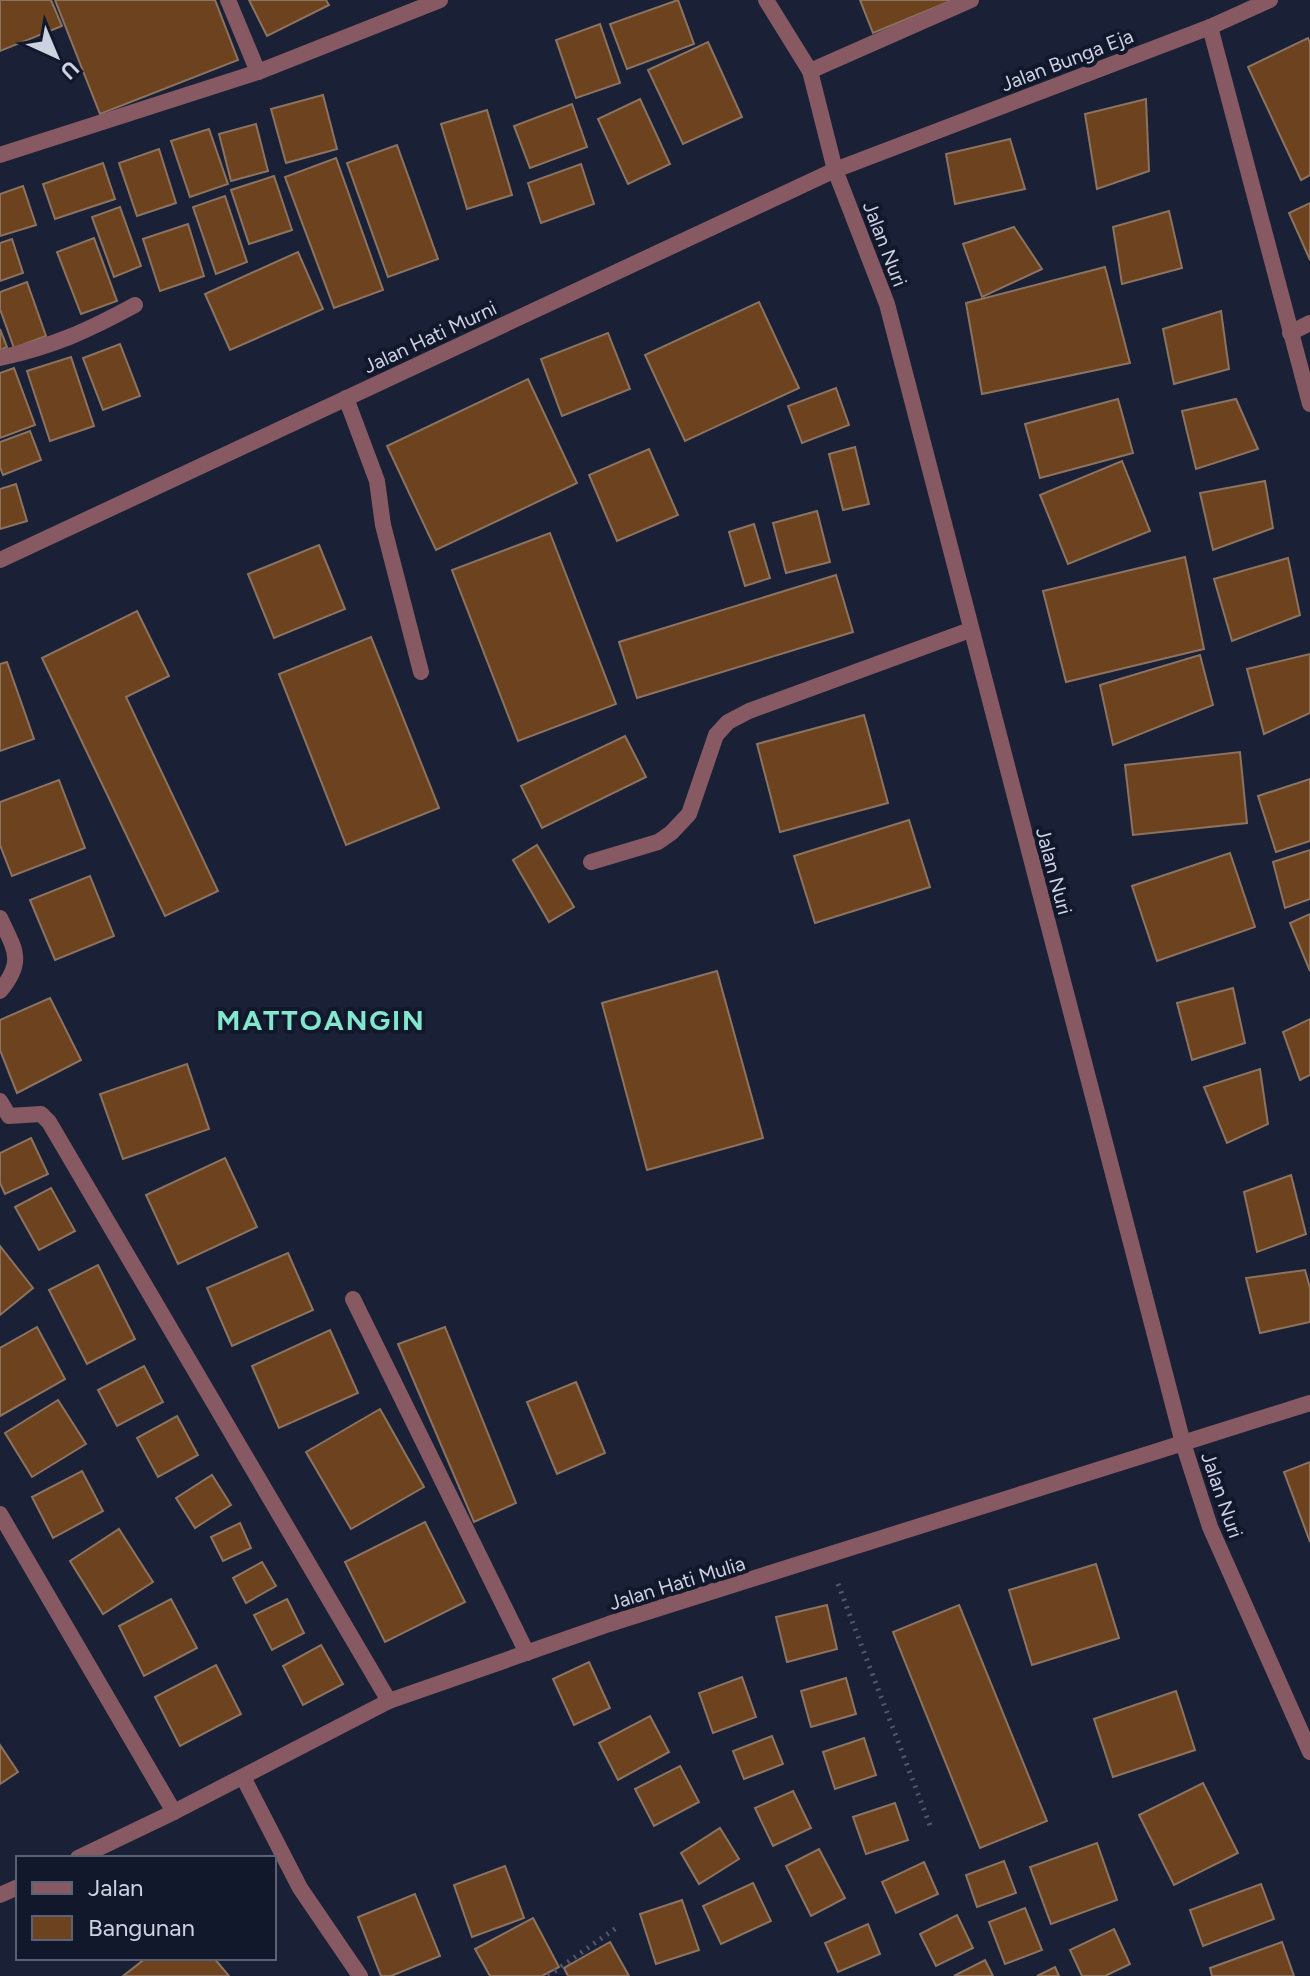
<svg xmlns="http://www.w3.org/2000/svg" width="1310" height="1976" viewBox="0 0 1310 1976" font-family="Figtree,sans-serif">
<style>
.building{fill:#6c421f;stroke:#8c7360;stroke-width:2}
.lines{fill:none;stroke-linecap:round;stroke-linejoin:round}
.path{stroke:#52586c;stroke-width:5;stroke-dasharray:2 6;stroke-linecap:butt}
.service{stroke:#875962;stroke-width:16}
.minor{stroke:#875962;stroke-width:16}
.tertiary{stroke:#875962;stroke-width:16}
.labels{text-anchor:middle;dominant-baseline:central;stroke-width:8;stroke-linejoin:round;paint-order:stroke}
.street-label{font-size:20px;fill:#ccd2e0;stroke:#11182c}
.district-label{font-size:28px;font-weight:bold;letter-spacing:2px;fill:#83e6cd;stroke:#11182c}
</style>
<rect width="100%" height="100%" fill="#1a2137"/>
<g class="building">
<polygon points="0,0 51,0 62,26 0,51"/>
<polygon points="55,0 215,0 238,60 100,114"/>
<polygon points="249,0 326,0 329,5 267,36"/>
<polygon points="678,0 694,44 627,69 610,24"/>
<polygon points="860,0 953,0 873,33"/>
<polygon points="600,24 620,83 576,98 556,40"/>
<polygon points="1308,38 1310,43 1310,175 1301,180 1248,67"/>
<polygon points="708,42 742,117 683,144 648,70"/>
<polygon points="323,95 337,149 286,163 271,109"/>
<polygon points="640,99 670,164 628,184 598,119"/>
<polygon points="1146,99 1149,171 1097,189 1085,114"/>
<polygon points="572,104 587,147 530,168 514,126"/>
<polygon points="487,110 512,195 467,209 441,124"/>
<polygon points="256,124 268,171 231,181 219,134"/>
<polygon points="209,129 228,184 190,197 171,141"/>
<polygon points="1010,139 1025,189 955,204 946,154"/>
<polygon points="397,145 438,259 388,277 347,163"/>
<polygon points="159,149 176,203 137,216 119,163"/>
<polygon points="336,158 383,290 334,308 285,177"/>
<polygon points="103,163 115,199 55,219 43,184"/>
<polygon points="581,164 594,204 541,223 528,183"/>
<polygon points="274,176 292,230 249,244 231,190"/>
<polygon points="23,186 36,225 0,236 0,194"/>
<polygon points="225,196 247,262 216,274 193,207"/>
<polygon points="1310,203 1310,260 1289,213"/>
<polygon points="120,207 141,266 114,277 92,217"/>
<polygon points="1169,211 1182,268 1122,284 1113,227"/>
<polygon points="188,224 204,276 160,291 143,239"/>
<polygon points="1014,227 1042,269 982,297 963,244"/>
<polygon points="94,238 117,301 81,314 57,252"/>
<polygon points="12,239 23,273 0,281 0,243"/>
<polygon points="298,252 323,309 230,350 205,294"/>
<polygon points="1105,267 1130,363 982,394 966,303"/>
<polygon points="27,282 46,336 14,348 0,309 0,292"/>
<polygon points="759,302 799,388 685,441 645,355"/>
<polygon points="1221,311 1229,369 1174,384 1163,329"/>
<polygon points="0,329 7,347 0,350"/>
<polygon points="608,333 630,389 562,416 541,359"/>
<polygon points="120,344 140,396 103,410 83,358"/>
<polygon points="71,357 94,426 50,441 27,371"/>
<polygon points="14,368 35,425 0,438 0,373"/>
<polygon points="528,379 577,483 436,550 387,446"/>
<polygon points="836,388 849,425 802,443 788,406"/>
<polygon points="1118,399 1133,453 1040,478 1025,424"/>
<polygon points="1236,399 1258,449 1196,469 1182,411"/>
<polygon points="30,431 41,460 3,475 0,467 0,442"/>
<polygon points="855,447 869,504 843,510 829,454"/>
<polygon points="649,449 678,515 617,541 589,475"/>
<polygon points="1122,461 1150,531 1068,564 1040,495"/>
<polygon points="1265,481 1273,528 1213,550 1200,493"/>
<polygon points="16,484 27,521 0,529 0,489"/>
<polygon points="817,511 830,562 786,573 773,523"/>
<polygon points="754,524 770,578 745,586 729,532"/>
<polygon points="550,533 616,704 518,741 452,570"/>
<polygon points="319,545 345,609 274,638 248,574"/>
<polygon points="1185,557 1204,649 1066,682 1043,591"/>
<polygon points="1288,558 1300,615 1232,641 1214,579"/>
<polygon points="836,575 853,632 637,698 619,642"/>
<polygon points="137,611 169,676 126,697 218,891 165,916 42,658"/>
<polygon points="371,637 439,808 346,845 279,674"/>
<polygon points="1310,654 1310,713 1264,734 1247,669"/>
<polygon points="1200,655 1213,705 1113,745 1100,685"/>
<polygon points="7,662 34,739 0,751 0,664"/>
<polygon points="864,715 888,803 780,832 757,744"/>
<polygon points="625,736 646,777 542,828 521,786"/>
<polygon points="1240,752 1247,823 1133,835 1125,765"/>
<polygon points="1310,779 1310,841 1276,852 1258,796"/>
<polygon points="59,780 85,848 12,876 0,845 0,802"/>
<polygon points="909,820 930,887 815,923 794,856"/>
<polygon points="537,845 574,907 549,922 513,860"/>
<polygon points="1310,850 1310,899 1285,908 1273,862"/>
<polygon points="1230,853 1255,927 1157,961 1132,886"/>
<polygon points="90,876 114,936 55,960 30,900"/>
<polygon points="1310,914 1310,971 1290,923"/>
<polygon points="717,971 763,1138 647,1170 602,1003"/>
<polygon points="1233,988 1245,1043 1192,1060 1177,1003"/>
<polygon points="50,998 81,1060 17,1093 0,1050 0,1020"/>
<polygon points="1310,1019 1310,1075 1300,1080 1283,1032"/>
<polygon points="187,1064 209,1129 123,1159 100,1094"/>
<polygon points="1260,1069 1268,1124 1227,1143 1204,1087"/>
<polygon points="31,1138 48,1174 5,1194 0,1183 0,1153"/>
<polygon points="225,1158 257,1227 178,1264 146,1195"/>
<polygon points="1291,1175 1306,1234 1257,1252 1244,1192"/>
<polygon points="51,1188 75,1231 39,1250 15,1207"/>
<polygon points="0,1246 33,1288 0,1315"/>
<polygon points="288,1253 313,1310 232,1346 207,1288"/>
<polygon points="98,1265 135,1339 87,1364 49,1290"/>
<polygon points="1305,1270 1310,1288 1310,1322 1260,1333 1246,1278"/>
<polygon points="37,1327 65,1379 0,1416 0,1348"/>
<polygon points="445,1327 516,1503 474,1522 398,1344"/>
<polygon points="330,1330 358,1393 279,1428 252,1366"/>
<polygon points="144,1366 163,1402 117,1426 98,1390"/>
<polygon points="576,1382 605,1453 557,1474 527,1402"/>
<polygon points="58,1400 86,1444 32,1477 5,1433"/>
<polygon points="380,1409 424,1487 351,1529 306,1452"/>
<polygon points="177,1416 198,1455 158,1477 137,1438"/>
<polygon points="1310,1462 1310,1542 1284,1472"/>
<polygon points="82,1471 103,1511 53,1538 32,1497"/>
<polygon points="212,1475 231,1505 195,1528 176,1498"/>
<polygon points="425,1522 465,1602 385,1642 345,1562"/>
<polygon points="240,1523 251,1548 223,1561 211,1537"/>
<polygon points="119,1529 153,1582 103,1614 70,1561"/>
<polygon points="262,1562 276,1586 246,1603 233,1578"/>
<polygon points="1096,1564 1119,1638 1032,1665 1009,1590"/>
<polygon points="171,1599 197,1648 144,1676 119,1626"/>
<polygon points="287,1599 304,1633 272,1650 254,1615"/>
<polygon points="827,1605 837,1649 787,1662 776,1617"/>
<polygon points="959,1605 1047,1821 980,1848 893,1632"/>
<polygon points="321,1645 343,1684 303,1705 283,1666"/>
<polygon points="589,1662 610,1708 574,1725 553,1679"/>
<polygon points="216,1665 241,1714 180,1746 155,1697"/>
<polygon points="742,1677 756,1717 713,1733 699,1693"/>
<polygon points="846,1678 856,1714 811,1727 801,1691"/>
<polygon points="1176,1691 1195,1750 1113,1777 1094,1719"/>
<polygon points="650,1716 669,1752 618,1780 599,1743"/>
<polygon points="772,1736 783,1764 744,1779 733,1751"/>
<polygon points="864,1738 876,1775 835,1789 823,1752"/>
<polygon points="0,1745 18,1772 0,1784"/>
<polygon points="680,1766 699,1802 654,1826 635,1789"/>
<polygon points="1203,1783 1238,1853 1174,1885 1139,1815"/>
<polygon points="793,1791 811,1828 773,1846 755,1808"/>
<polygon points="895,1803 908,1840 866,1854 853,1817"/>
<polygon points="720,1828 739,1859 699,1884 681,1853"/>
<polygon points="1097,1843 1117,1900 1051,1924 1030,1867"/>
<polygon points="819,1849 845,1898 811,1916 786,1866"/>
<polygon points="1004,1861 1016,1893 977,1907 966,1875"/>
<polygon points="924,1862 938,1894 896,1913 882,1882"/>
<polygon points="505,1866 524,1918 472,1937 454,1885"/>
<polygon points="753,1883 771,1921 721,1944 703,1906"/>
<polygon points="1261,1884 1274,1919 1203,1946 1190,1910"/>
<polygon points="415,1894 440,1956 391,1976 381,1976 358,1917"/>
<polygon points="682,1900 699,1950 656,1964 640,1914"/>
<polygon points="1025,1908 1042,1950 1005,1964 989,1922"/>
<polygon points="957,1915 973,1948 936,1966 920,1934"/>
<polygon points="533,1918 559,1967 542,1976 490,1976 475,1949"/>
<polygon points="868,1924 880,1954 838,1972 825,1943"/>
<polygon points="1114,1929 1130,1964 1105,1976 1082,1976 1070,1950"/>
<polygon points="610,1942 629,1976 568,1976 564,1968"/>
<polygon points="1282,1942 1294,1976 1212,1976 1210,1968"/>
<polygon points="146,1958 214,1958 229,1976 123,1976"/>
<polygon points="985,1960 993,1976 954,1976"/>
<polygon points="1055,1967 1059,1976 1037,1976"/>
</g>
<g class="lines">
<g class="path">
<polyline points="838,1584 931,1828"/>
<polyline points="548,1976 619,1926"/>
</g>
<g class="service">
<polyline points="591,862 658,842 671,833 689,814 716,735 728,722 749,711 970,630"/>
<polyline points="243,1777 300,1888 360,1976"/>
</g>
<g class="minor">
<polyline points="228,0 258,72"/>
<polyline points="1210,27 1310,404"/>
<polyline points="810,71 971,0"/>
<polyline points="0,155 258,72 440,0"/>
<polyline points="1290,333 1310,323"/>
<path d="M0,358C54,346 87,331 135,305"/>
<polyline points="346,398 377,481 383,525 421,672"/>
<polyline points="0,560 835,170 1210,27 1270,0"/>
<path d="M0,918C15,950 25,961 0,991"/>
<polyline points="0,1101 9,1116 41,1114 49,1122 389,1701"/>
<polyline points="353,1299 527,1653"/>
<polyline points="1183,1443 1310,1403"/>
<polyline points="0,1514 174,1812"/>
</g>
<g class="tertiary">
<polyline points="766,0 810,71 835,170 887,304 1183,1443 1210,1527 1310,1752"/>
<polyline points="78,1858 174,1812 389,1701 609,1624 1183,1443"/>
<polyline points="0,1895 18,1887"/>
</g>
</g>
<g class="labels">
<g class="street-label">
<text transform="translate(1067 60) rotate(-21)">Jalan Bunga Eja</text>
<text transform="translate(885 244) rotate(69)">Jalan Nuri</text>
<text transform="translate(430 337) rotate(-25)">Jalan Hati Murni</text>
<text transform="translate(1054 871) rotate(75)">Jalan Nuri</text>
<text transform="translate(1222 1495) rotate(71)">Jalan Nuri</text>
<text transform="translate(677 1583) rotate(-17)">Jalan Hati Mulia</text>
</g>
<g class="district-label">
<text x="321" y="1020">MATTOANGIN</text>
</g>
</g>
<rect x="16" y="1856" width="260" height="104" fill="#11182c" stroke="#5c6274" stroke-width="2"/>
<rect x="32" y="1882" width="40" height="12" fill="#875962" stroke="#5c6274" stroke-width="2"/>
<text x="88" y="1896" font-size="24" fill="#ccd2e0">Jalan</text>
<rect x="32" y="1916" width="40" height="24" fill="#6c421f" stroke="#5c6274" stroke-width="2"/>
<text x="88" y="1936" font-size="24" fill="#ccd2e0">Bangunan</text>
<g transform="translate(56 56) rotate(136)" stroke="#11182c" stroke-width="6" paint-order="stroke">
<path d="M0-6L14 30L0 20L-14 30Z" fill="#ccd2e0"/>
<text y="-12" font-size="22" font-weight="bold" text-anchor="middle" fill="#ccd2e0">U</text>
</g>
</svg>
